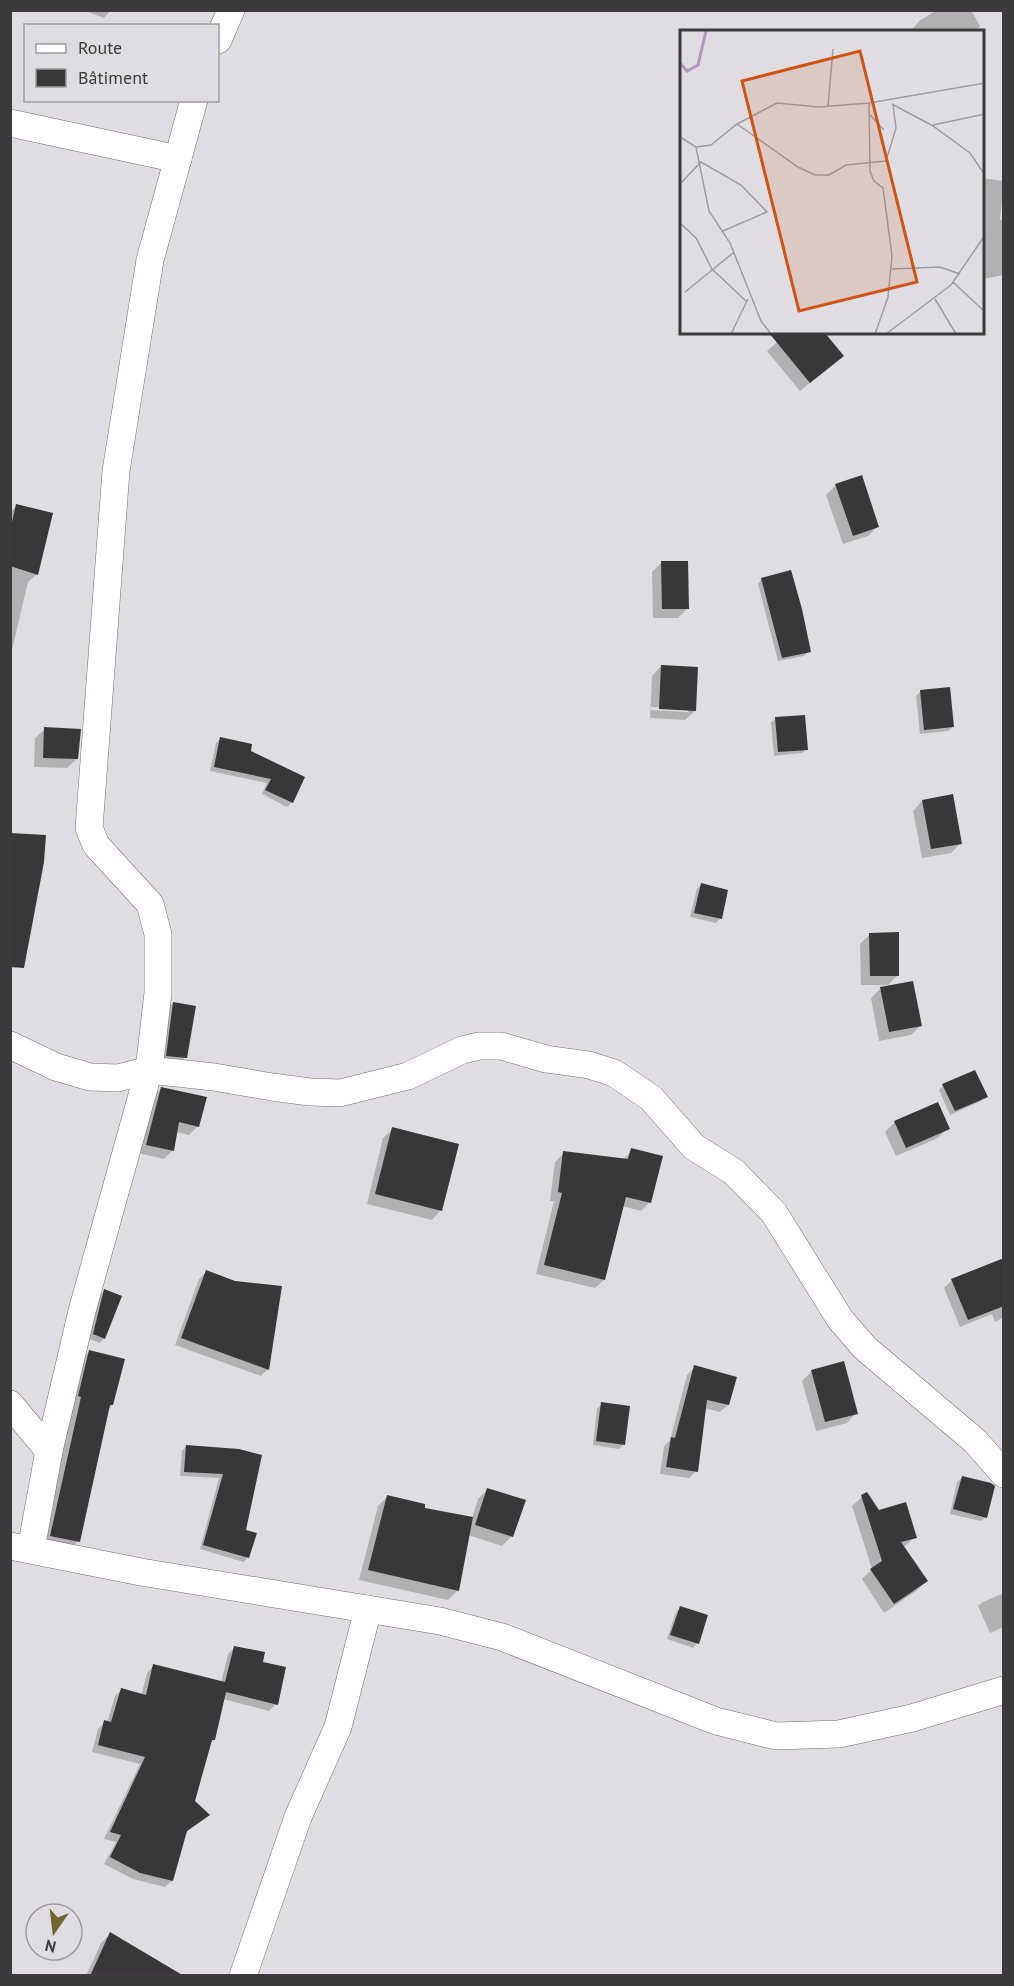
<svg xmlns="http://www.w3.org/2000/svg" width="1014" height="1986" viewBox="0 0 1014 1986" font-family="'PT Sans',sans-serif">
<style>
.shadow{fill:#0003;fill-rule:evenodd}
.building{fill:#39373a}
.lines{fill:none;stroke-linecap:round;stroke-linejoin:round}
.minor-casing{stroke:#716f72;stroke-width:28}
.minor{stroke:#fff;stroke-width:27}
.inset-river{fill:none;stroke:#b198c0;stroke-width:3}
.inset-road{fill:none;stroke:#9e9ca0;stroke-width:1.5}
.view{fill:#ce5413;fill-opacity:0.15;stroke:#ce5413;stroke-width:3}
.inset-edge{fill:none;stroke:#3c3b3c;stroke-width:3}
</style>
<rect width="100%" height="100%" fill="#e0dde2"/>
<g class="shadow">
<polygon points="82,10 111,10 104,18"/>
<polygon points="937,10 971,10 980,26 975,32 910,32 919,21"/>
<polygon points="982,178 1004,181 1000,220 1004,219 1004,275 982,279"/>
<polygon points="788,333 823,333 842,356 800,391 767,351"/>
<polygon points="836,485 878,526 868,536 843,544 826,495"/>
<polygon points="17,506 37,574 28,582 10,658 10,512"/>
<polygon points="662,562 688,608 678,618 653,618 652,572"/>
<polygon points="762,579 809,651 804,656 778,661 758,584"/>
<path d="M661,666L695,711L685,720L650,718L652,676ZM651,707L688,709V712L651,710Z"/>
<polygon points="921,691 953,727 948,731 920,734 916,696"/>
<polygon points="776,718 807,749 802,753 774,756 771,723"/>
<polygon points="45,729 77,759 67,768 34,767 35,738"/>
<polygon points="220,739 249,752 292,802 287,807 262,794 267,783 210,771 216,743"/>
<polygon points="922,801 961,843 951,853 922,858 913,811"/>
<polygon points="701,885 720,919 716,923 690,917 697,889"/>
<polygon points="870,934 898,975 888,985 861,985 860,944"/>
<polygon points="880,989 920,1026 911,1035 879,1041 871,998"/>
<polygon points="173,1003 185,1057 176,1067 158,1065 164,1013"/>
<polygon points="943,1086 986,1097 981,1101 950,1115 939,1090"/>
<polygon points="161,1089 198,1126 189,1135 176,1132 173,1150 164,1159 138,1153 152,1097"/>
<polygon points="937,1104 948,1128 938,1138 896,1156 885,1132 895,1122"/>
<polygon points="393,1129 441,1210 432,1220 367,1204 383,1138"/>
<polygon points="632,1150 650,1202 641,1211 622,1206 604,1280 595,1288 536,1274 554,1201 550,1201 555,1162 564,1153 623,1160"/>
<polygon points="1004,1258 1004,1317 995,1322 992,1314 960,1327 944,1288 952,1280 995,1263"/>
<polygon points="206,1272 268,1369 261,1376 175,1345 199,1279"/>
<polygon points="105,1291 104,1338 100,1343 89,1339 100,1295"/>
<polygon points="90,1351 112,1405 108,1409 78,1541 69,1551 41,1545 80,1361"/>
<polygon points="695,1367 728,1405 720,1412 704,1408 696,1471 689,1478 660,1474 664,1446 670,1440 687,1375"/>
<polygon points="812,1371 856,1413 847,1423 816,1431 802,1381"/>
<polygon points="602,1404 623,1445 619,1449 593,1445 597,1409"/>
<polygon points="186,1446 239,1451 244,1532 248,1557 244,1562 200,1549 219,1478 180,1476 182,1451"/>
<polygon points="962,1478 986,1517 981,1521 950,1514 957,1482"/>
<polygon points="488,1489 512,1536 502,1546 468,1535 458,1590 448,1600 359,1580 378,1506 387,1497 423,1509 472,1518 478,1499"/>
<polygon points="862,1497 878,1511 915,1537 903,1548 926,1581 916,1591 884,1613 862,1579 872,1569 852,1506"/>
<polygon points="1004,1593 1004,1627 990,1633 978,1606 983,1602"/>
<polygon points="680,1608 697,1643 693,1648 667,1639 676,1612"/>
<polygon points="234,1648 261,1663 276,1704 269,1711 223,1699 214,1740 209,1744 193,1802 208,1815 185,1833 172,1881 165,1887 133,1879 104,1864 116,1842 104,1839 140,1764 92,1752 98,1729 105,1722 107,1723 115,1696 121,1690 141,1696 147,1673 153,1666 221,1683 228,1654"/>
<polygon points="110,1934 149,1976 86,1976 101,1943"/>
</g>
<g class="building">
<polygon points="769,333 825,333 844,356 810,383"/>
<polygon points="862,475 879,527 853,536 835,484"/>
<polygon points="16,504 53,513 38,575 10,566 10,531"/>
<polygon points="661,561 688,561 689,609 662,609"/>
<polygon points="791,570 802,609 811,652 782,658 761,578"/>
<polygon points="661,665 698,667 696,711 659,709"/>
<polygon points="950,687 954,727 924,730 920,690"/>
<polygon points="805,715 808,750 778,752 775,717"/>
<polygon points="44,727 81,729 78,759 43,758"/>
<polygon points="220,737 252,744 251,751 305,777 293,803 265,790 271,779 214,767"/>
<polygon points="953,794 962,844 931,849 922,800"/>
<polygon points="10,833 46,835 44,862 24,968 10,967"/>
<polygon points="701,883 728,890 722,919 694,913"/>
<polygon points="899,932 899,976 870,976 869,933"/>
<polygon points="913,981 922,1026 889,1032 880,987"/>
<polygon points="173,1002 196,1006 187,1058 166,1056"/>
<polygon points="975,1070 988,1097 955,1111 942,1084"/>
<polygon points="161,1087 207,1097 199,1127 179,1122 174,1151 146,1145"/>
<polygon points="938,1102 950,1129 906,1148 894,1121"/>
<polygon points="392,1127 459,1144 442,1211 375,1194"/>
<polygon points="631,1148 663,1156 651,1203 626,1197 605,1280 544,1265 562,1193 558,1192 563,1151 628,1159"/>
<polygon points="1004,1258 1004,1306 968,1320 951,1279"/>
<polygon points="206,1270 235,1281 282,1286 269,1370 181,1338"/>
<polygon points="104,1289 122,1296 105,1339 93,1334"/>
<polygon points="89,1350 125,1359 113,1405 110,1405 80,1542 50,1536 81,1397 78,1396"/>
<polygon points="844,1361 858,1414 825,1422 811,1370"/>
<polygon points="694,1365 737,1377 729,1405 707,1400 698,1472 666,1467 671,1437 675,1438"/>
<polygon points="601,1402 630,1406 625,1445 596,1441"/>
<polygon points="186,1445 239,1449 262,1455 246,1530 257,1533 249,1558 203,1545 223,1474 184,1472"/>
<polygon points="962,1476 991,1483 995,1486 987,1518 953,1509"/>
<polygon points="487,1488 526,1500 513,1537 475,1525"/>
<polygon points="867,1492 879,1510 906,1502 917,1538 901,1542 928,1581 894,1604 870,1569 882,1561 861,1495"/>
<polygon points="387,1495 425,1504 425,1508 473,1517 459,1591 368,1570"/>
<polygon points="680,1606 708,1615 699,1644 670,1635"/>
<polygon points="234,1646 265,1652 263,1662 286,1667 278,1705 226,1692 215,1740 212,1740 195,1801 210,1815 187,1831 173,1881 140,1873 110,1857 121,1835 110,1832 145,1757 98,1745 104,1720 111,1722 121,1688 146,1695 153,1664 225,1682"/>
<polygon points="110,1932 184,1976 90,1976"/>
</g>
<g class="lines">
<defs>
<g id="minor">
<polyline points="218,40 231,10"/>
<polyline points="10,123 178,159"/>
<polyline points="10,1045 56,1067 90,1077 118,1078 149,1070 214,1077 272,1087 310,1092 340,1093 408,1076 462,1050 479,1046 501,1046 546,1059 589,1065 614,1073 651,1098 694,1147 734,1172 774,1213 840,1319 865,1348 975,1441 1004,1474"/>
<polyline points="10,1404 49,1451"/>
<polyline points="10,1546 141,1572 440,1621 502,1637 716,1721 776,1736 839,1734 912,1718 1004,1690"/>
<polyline points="31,1549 49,1451 82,1311 149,1070 158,993 158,934 150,904 96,845 89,828 116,471 150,260 194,100"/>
<polyline points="243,1976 298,1817 338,1727 368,1609"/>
</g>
</defs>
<use href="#minor" class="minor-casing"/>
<use href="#minor" class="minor"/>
</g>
<g transform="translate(680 30)">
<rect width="304" height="304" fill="#e0dde2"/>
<path class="inset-river" d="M0,33L7,41L18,35L26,1"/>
<path class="inset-road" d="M189,73L190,141L194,151L203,158L212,226L208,267L195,304M212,74L253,96L290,123L305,145M148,76L153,19M190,85L204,100M57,94L118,137L135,145H149L166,135L206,131L216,98L213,75M253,95L305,84M0,107L16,117L31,115L57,94L97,73L139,77L189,73L305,53M16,117L29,181L50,213L81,291L91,304M0,154L21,132L61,155L87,182L43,201M0,193L16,208L32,239L67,272M212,239L260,237L280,244M273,252L305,282M5,262L53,223M255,269L276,304M51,304L68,269M206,304L271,255L305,205"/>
<path class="view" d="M180,21L237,252L119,281L62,51Z"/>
<rect width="304" height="304" class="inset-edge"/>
</g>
<rect width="1014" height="1986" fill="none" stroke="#3c3b3c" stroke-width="24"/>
<rect x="24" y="24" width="195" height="78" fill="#e0dde2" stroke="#9e9ca0" stroke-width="1.5"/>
<rect x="36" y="44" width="30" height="9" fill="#ffffff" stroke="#9e9ca0" stroke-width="1.5"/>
<text x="78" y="54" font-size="18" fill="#3c3b3c">Route</text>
<rect x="36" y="69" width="30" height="18" fill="#39373a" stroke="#9e9ca0" stroke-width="1.5"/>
<text x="78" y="84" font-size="18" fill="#3c3b3c">Bâtiment</text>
<g transform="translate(54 1932) rotate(194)"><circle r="28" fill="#e0dde2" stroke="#9e9ca0" stroke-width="1.5"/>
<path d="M0-4.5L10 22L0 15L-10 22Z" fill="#706632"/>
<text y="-9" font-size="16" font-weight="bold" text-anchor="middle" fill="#3c3b3c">N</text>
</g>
</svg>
